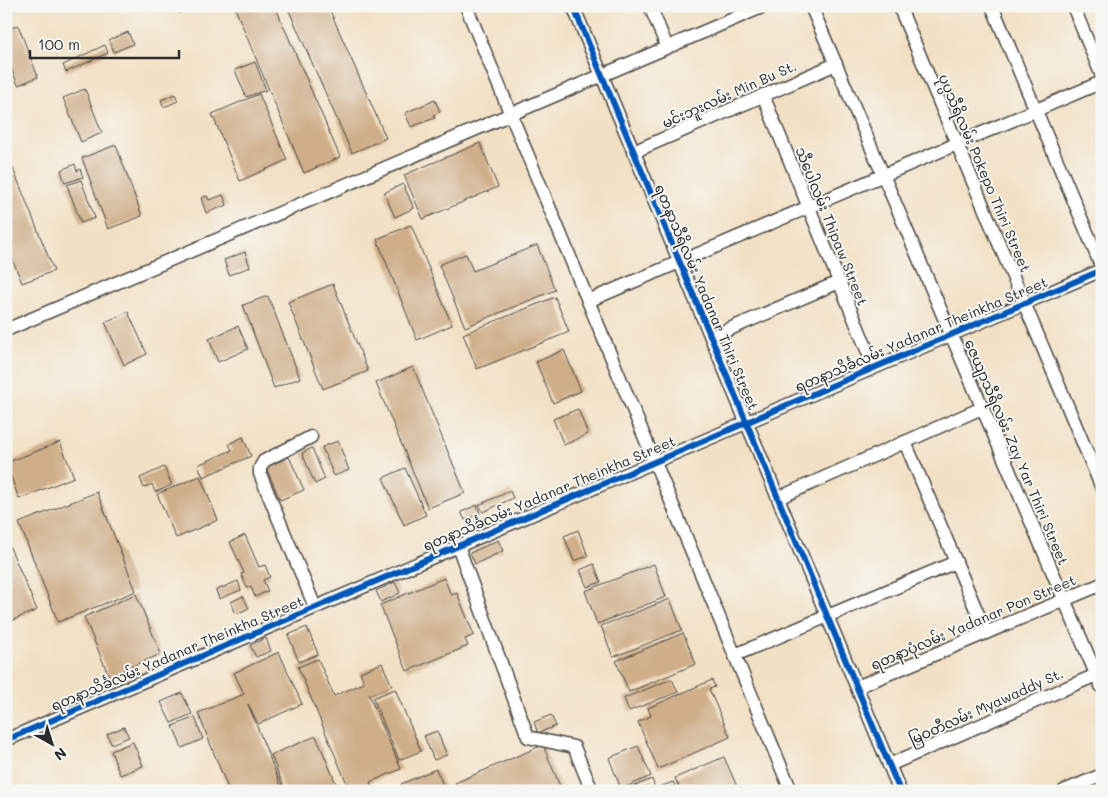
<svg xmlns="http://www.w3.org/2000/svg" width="1108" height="797" viewBox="0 0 1108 797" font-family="Mali,'Noto Sans Myanmar',sans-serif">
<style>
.building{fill:#cfae89}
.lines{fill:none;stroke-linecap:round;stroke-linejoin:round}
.minor-casing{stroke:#494642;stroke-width:15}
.minor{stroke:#fff;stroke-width:12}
.cycleway-casing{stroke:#f6f6f2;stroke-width:9}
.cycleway{stroke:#0057b8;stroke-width:6}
.labels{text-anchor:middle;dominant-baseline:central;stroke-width:4;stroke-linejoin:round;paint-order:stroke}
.street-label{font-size:14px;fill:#2b2b2b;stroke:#f6f6f2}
</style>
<rect width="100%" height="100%" fill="#f6f6f2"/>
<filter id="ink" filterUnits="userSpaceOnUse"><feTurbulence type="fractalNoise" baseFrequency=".02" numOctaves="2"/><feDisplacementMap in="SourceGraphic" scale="10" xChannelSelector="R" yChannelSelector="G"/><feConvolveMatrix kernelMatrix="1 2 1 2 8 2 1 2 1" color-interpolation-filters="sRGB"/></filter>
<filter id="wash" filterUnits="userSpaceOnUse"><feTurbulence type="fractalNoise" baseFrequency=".0096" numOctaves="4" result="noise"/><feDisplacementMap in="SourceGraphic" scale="20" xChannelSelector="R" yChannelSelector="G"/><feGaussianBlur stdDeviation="1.12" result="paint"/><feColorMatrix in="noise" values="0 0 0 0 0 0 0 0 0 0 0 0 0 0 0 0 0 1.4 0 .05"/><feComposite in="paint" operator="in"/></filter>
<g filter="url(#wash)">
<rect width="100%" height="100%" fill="#f2e0c5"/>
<g id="blocks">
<g class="building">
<polygon points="6,6 10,6 12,12 6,15"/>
<polygon points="176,6 195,6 179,13"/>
<polygon points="234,6 275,6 340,157 304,173"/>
<polygon points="287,6 328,6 386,138 352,153"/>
<polygon points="18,25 38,77 18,85 6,55 6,30"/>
<polygon points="128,32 133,44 114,52 109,40"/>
<polygon points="105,45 108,53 66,72 63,65"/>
<polygon points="255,62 266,90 246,97 235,70"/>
<polygon points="85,89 102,133 81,142 63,98"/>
<polygon points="175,94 178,101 164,107 161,100"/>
<polygon points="259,94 287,160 240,181 212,114"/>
<polygon points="435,100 440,112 433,115 435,118 411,127 405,113"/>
<polygon points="480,143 498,187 423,219 404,175"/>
<polygon points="116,145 142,216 108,229 82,158"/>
<polygon points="6,151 54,271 22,283 6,244"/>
<polygon points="75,164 77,171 80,169 83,177 65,183 61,170"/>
<polygon points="81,180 95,218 81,223 67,185"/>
<polygon points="403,184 414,208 395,217 384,193"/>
<polygon points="223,195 227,205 206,213 201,198 207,196 209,200"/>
<polygon points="411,225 452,325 417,340 377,239"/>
<polygon points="537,245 555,290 465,327 439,265 466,254 473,271"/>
<polygon points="245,252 250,267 229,275 224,260"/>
<polygon points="333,284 368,371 323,389 288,302"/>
<polygon points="268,296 300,378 274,388 243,305"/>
<polygon points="555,297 569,332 477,369 463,334"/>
<polygon points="128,312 147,354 124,365 105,322"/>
<polygon points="238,326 248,349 218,362 209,339"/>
<polygon points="564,350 581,391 553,403 536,362"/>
<polygon points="413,367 465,493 428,508 376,383"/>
<polygon points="578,409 588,434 564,445 553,419"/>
<polygon points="243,437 251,456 203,477 198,465 232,450 229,444"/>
<polygon points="338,441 349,470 334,476 322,447"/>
<polygon points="60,442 74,477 19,499 6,463"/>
<polygon points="312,448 325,479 315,484 302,453"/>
<polygon points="289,457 304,490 280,500 266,467"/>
<polygon points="164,467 172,485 155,492 152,484 144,488 140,478"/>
<polygon points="405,468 426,515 404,525 383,478"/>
<polygon points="200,476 218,520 176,538 157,494"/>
<polygon points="510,491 513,498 483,512 479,505"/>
<polygon points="97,492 136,591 58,622 19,523"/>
<polygon points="477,505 480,514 465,520 461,512"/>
<polygon points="578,530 588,556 574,561 564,536"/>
<polygon points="245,535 259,567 265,565 270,577 263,580 268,591 255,597 251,587 247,588 241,574 244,573 230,542"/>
<polygon points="6,538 37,610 6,623"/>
<polygon points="498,540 503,551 475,564 470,553"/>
<polygon points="594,564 601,582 587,587 580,570"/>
<polygon points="654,564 666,597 597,624 585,591"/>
<polygon points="444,578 451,595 457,593 474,635 465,639 468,646 407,671 380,605"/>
<polygon points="238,581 241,590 219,599 216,590"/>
<polygon points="395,582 400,593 381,602 376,591"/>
<polygon points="136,594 161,654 109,676 84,617"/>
<polygon points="243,596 249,608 236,614 231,602"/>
<polygon points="670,599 682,630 613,657 601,626"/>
<polygon points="307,627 318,654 299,662 288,635"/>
<polygon points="683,633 696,664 629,692 616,661"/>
<polygon points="266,638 271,651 256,657 250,645"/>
<polygon points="279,652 302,704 258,724 248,704 283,791 229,791 198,713 244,694 234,673"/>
<polygon points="318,659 334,696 364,683 360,672 382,663 392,686 369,695 401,769 370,782 374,791 350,791 298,667"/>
<polygon points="672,679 678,692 629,711 624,698"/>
<polygon points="712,680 715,687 709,689 730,737 658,769 638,722 651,716 648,708"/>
<polygon points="395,689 421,751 399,760 373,698"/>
<polygon points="182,693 192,714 171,723 161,702"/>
<polygon points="551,715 556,726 538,733 534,722"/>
<polygon points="195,717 203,739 182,748 173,726"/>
<polygon points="124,727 129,737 111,744 107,734"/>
<polygon points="437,731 447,755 434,760 424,736"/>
<polygon points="316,736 338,788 332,791 285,791 271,755"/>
<polygon points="133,742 143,766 120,775 111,751"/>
<polygon points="543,745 562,791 458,791 455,783"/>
<polygon points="638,746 651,776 621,789 609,758"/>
<polygon points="724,757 739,791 681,791 675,778"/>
<polygon points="436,769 444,787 434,791 404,791 401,784"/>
<polygon points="652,779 656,791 622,791"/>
<polygon points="673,782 677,791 661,791 660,787"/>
</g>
</g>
</g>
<g filter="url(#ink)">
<use href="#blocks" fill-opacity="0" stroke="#494642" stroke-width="1"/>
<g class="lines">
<defs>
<g id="minor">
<polyline points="466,6 791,791"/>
<polyline points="573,6 900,791"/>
<polyline points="650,6 667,47"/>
<polyline points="811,6 1102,688"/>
<polyline points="899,6 1102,488"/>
<polyline points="992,6 1102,268"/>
<polyline points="1073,6 1102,76"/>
<polyline points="763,95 874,367"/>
<polyline points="633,152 836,64"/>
<polyline points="588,301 1102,82"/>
<polyline points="6,330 764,6"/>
<polyline points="711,337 839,282"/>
<polyline points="311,437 264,461 260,468 260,474 315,607"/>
<polyline points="905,442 986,633"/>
<polyline points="778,498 982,408"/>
<polyline points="458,546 528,737 574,747 592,791"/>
<polyline points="735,655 956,562"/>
<polyline points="857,687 1102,584"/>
<polyline points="6,740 1102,270"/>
<polyline points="889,765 1096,675"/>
<polyline points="1064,791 1102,775"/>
</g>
</defs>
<use href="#minor" class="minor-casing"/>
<use href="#minor" class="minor"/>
<defs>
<g id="cycleway">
<polyline points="573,6 900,791"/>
<polyline points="6,740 1102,270"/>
</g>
</defs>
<use href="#cycleway" class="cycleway-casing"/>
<use href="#cycleway" class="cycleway"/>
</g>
</g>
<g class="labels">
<g class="street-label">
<text transform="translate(729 94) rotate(-24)">မင်းဘူးလမ်း Min Bu St.</text>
<text transform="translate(985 173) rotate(67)">ပုပ္ပသီရိလမ်း Pokepo Thiri Street</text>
<text transform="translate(832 226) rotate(68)">သီပေါလမ်း Thipaw Street</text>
<text transform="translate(707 297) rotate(67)">ရတနာသီရိလမ်း Yadanar Thiri Street</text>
<text transform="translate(921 334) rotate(-23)">ရတနာသိင်္ခလမ်း Yadanar Theinkha Street</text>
<text transform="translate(1017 452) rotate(67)">ဇေယျာသီရိလမ်း Zay Yar Thiri Street</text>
<text transform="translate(549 493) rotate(-23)">ရတနာသိင်္ခလမ်း Yadanar Theinkha Street</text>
<text transform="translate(973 622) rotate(-23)">ရတနာပုံလမ်း Yadanar Pon Street</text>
<text transform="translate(177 653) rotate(-23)">ရတနာသိင်္ခလမ်း Yadanar Theinkha Street</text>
<text transform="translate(986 706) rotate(-24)">မြဝတီလမ်း Myawaddy St.</text>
</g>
</g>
<rect width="1108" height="797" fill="none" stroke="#f6f6f2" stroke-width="25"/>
<g transform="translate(52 744) rotate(141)" stroke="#f6f6f2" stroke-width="4" paint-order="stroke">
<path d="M0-4L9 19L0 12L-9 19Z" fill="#2b2b2b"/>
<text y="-8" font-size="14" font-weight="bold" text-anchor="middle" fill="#2b2b2b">N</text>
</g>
<path d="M30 50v8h149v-8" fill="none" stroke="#2b2b2b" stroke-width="2.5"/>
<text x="38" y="50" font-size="15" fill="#2b2b2b" stroke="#f6f6f2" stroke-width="4" paint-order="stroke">100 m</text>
</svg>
